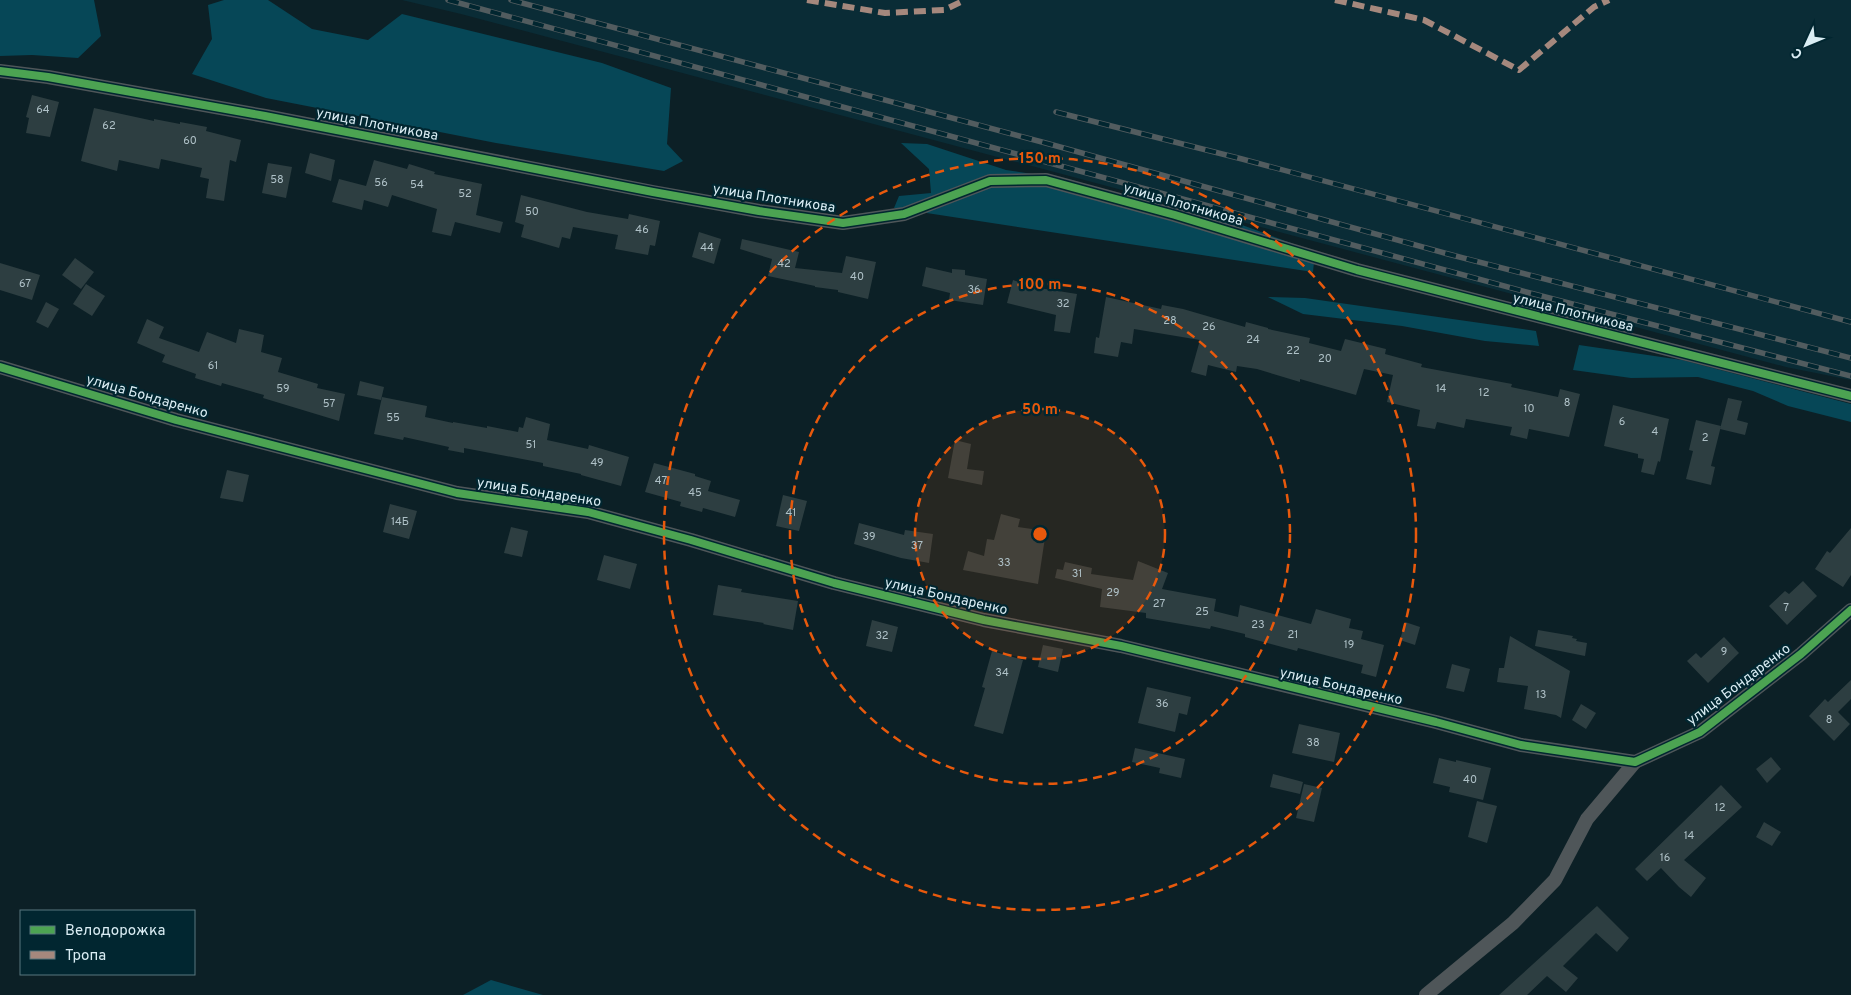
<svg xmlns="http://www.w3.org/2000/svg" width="1851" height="995" viewBox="0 0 1851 995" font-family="Overpass,sans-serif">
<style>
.built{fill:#0a2c36}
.green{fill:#064757}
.building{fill:#2d3e41}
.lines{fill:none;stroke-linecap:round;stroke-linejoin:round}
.minor{stroke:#4f5659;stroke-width:14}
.rail-casing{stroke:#525c5f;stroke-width:5.5}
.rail{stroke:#012630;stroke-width:4;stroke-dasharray:11;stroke-linecap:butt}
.quiet{stroke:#a5887d;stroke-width:6;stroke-dasharray:12 6;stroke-linecap:butt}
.cycleway-casing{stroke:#012630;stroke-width:11}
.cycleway{stroke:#4ca352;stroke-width:8}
.ring{fill:none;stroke:#e8590c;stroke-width:2.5;stroke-dasharray:9 6}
.labels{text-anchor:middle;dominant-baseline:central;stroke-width:4.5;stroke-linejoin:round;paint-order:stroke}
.number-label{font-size:11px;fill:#afc1c7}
.street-label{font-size:14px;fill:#daedf4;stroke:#012630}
.centre{fill:#e8590c;stroke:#012630;stroke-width:2.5}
.ring-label{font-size:15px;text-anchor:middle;font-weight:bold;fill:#e8590c;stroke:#012630;stroke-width:4.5;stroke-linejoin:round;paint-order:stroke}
</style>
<rect width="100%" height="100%" fill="#0c2026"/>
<polygon class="built" points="402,0 1851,0 1851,380 1786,367 461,14"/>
<g class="green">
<polygon points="0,0 94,0 101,36 78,58 32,55 0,56"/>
<polygon points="224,0 268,0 312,29 368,40 402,14 602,63 671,88 667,144 683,161 664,171 496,143 266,98 192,74 212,39 208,5"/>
<polygon points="901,143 927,144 1006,170 1072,180 1149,209 1234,222 1315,252 1313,272 894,208 899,196 931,193 929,169"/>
<polygon points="1268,297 1305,298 1536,331 1539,346 1485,341 1402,326 1303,314"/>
<polygon points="1579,345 1682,360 1851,404 1851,422 1788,406 1753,391 1698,377 1631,378 1573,370"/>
<polygon points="491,980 543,995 463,995"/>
</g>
<g class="building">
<polygon points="32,95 59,102 50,137 26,133 29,118 26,117"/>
<polygon points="94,108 154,121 154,119 180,124 180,122 207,127 206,131 241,140 236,162 230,160 224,201 206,198 209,179 200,177 202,168 161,159 159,169 119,160 117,171 81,161"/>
<polygon points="310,153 335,160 331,181 305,173"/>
<polygon points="374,160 407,169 409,164 435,172 434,174 482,184 476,215 503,222 500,233 455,222 451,236 432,232 437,209 392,195 388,207 364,200 362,210 332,202 339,179 366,186"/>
<polygon points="268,163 292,167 286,198 262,193"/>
<polygon points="521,195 587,212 628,219 629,214 660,221 655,246 650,245 648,255 615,249 618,235 573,227 570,239 562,237 559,248 521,237 524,225 515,222"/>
<polygon points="699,232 721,239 714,264 692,257"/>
<polygon points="742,239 799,252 795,268 842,273 846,256 876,262 868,299 838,292 838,290 815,287 815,286 768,276 772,259 740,249"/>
<polygon points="75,258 94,272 81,289 62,275"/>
<polygon points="0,263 40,275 32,300 0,290"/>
<polygon points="926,267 952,273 952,269 965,270 965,275 987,279 983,305 949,300 950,293 922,286"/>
<polygon points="1013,280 1033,287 1077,294 1070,333 1054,331 1056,315 1007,303"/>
<polygon points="86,284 105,296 92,316 73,304"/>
<polygon points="1106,297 1161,309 1162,305 1183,309 1245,327 1246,322 1268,328 1268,329 1310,338 1309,343 1341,351 1345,339 1386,349 1385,354 1422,364 1421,367 1512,384 1511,387 1558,397 1560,389 1580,394 1569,437 1529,429 1527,439 1510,435 1512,427 1466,419 1464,428 1437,422 1435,429 1417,426 1420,410 1387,402 1393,375 1364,369 1356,395 1300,379 1300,382 1257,369 1237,366 1236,372 1208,365 1206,376 1191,372 1200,340 1134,329 1132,344 1121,342 1118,357 1094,353 1096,337 1099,338"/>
<polygon points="46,302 59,309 48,328 36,322"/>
<polygon points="147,319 164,327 159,338 199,352 207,332 236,343 239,329 264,335 261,352 282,358 278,372 318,384 317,388 345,394 339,421 263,398 264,395 222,383 221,386 195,378 196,374 162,362 165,355 137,343"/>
<polygon points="360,381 384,387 381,400 357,395"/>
<polygon points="382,397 427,406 425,417 453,423 453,422 487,428 487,426 518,432 519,427 523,428 526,417 550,424 547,440 588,449 589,445 629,457 621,486 581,475 581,474 543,466 543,463 464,448 464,453 448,450 449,447 404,437 403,440 374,434"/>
<polygon points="1728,398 1742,401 1737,420 1748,423 1745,435 1720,429"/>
<polygon points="1613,405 1669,419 1660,462 1658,461 1654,475 1641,472 1644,459 1638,458 1638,454 1604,446"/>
<polygon points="1696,420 1721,426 1711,466 1715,467 1711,485 1686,479 1693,451 1689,450"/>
<polygon points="955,440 971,444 967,469 984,471 982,485 948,478"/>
<polygon points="654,463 695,474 695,476 711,481 708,491 740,500 735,517 703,508 702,512 680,506 681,502 645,492"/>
<polygon points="227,470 249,475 243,502 220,498"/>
<polygon points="783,495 807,501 799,531 776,526"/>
<polygon points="390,504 417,511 409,539 383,532"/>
<polygon points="1001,514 1020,519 1018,527 1046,531 1038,584 963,570 968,551 984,556 987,539 994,540"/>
<polygon points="859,523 904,535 905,530 933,534 929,563 901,558 854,544"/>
<polygon points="511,527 528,531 522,557 504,553"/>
<polygon points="1851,528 1851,575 1843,587 1815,569 1827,551 1830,553"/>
<polygon points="604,555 637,564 630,589 597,580"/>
<polygon points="1138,561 1168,573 1162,589 1216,599 1214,611 1238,617 1240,605 1311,624 1316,609 1351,619 1349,628 1363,631 1361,639 1384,645 1376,677 1361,673 1363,665 1298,648 1297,651 1245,637 1245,634 1211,626 1210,629 1146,618 1146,613 1100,607 1102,589 1055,578 1057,569 1063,570 1065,562 1092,568 1091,574 1133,580"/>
<polygon points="1803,581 1817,596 1787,625 1769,606 1785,591 1789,594"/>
<polygon points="718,585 742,589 741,592 798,601 793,630 763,624 764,623 713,615"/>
<polygon points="872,620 898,627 892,652 866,646"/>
<polygon points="1405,622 1420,627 1415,645 1400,640"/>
<polygon points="1538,630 1573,636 1572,638 1577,639 1576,641 1587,643 1585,656 1535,646"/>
<polygon points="1510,636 1570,671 1561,718 1556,715 1524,709 1528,686 1497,682 1499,668 1504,668"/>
<polygon points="1724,637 1739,653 1708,683 1687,661 1696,653 1701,658"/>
<polygon points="1043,645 1063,649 1058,672 1038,667"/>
<polygon points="992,651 1023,660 1003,734 974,726 985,688 982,687"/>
<polygon points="1452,664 1470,669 1464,692 1446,688"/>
<polygon points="1851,680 1851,699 1838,712 1850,724 1834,741 1809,716 1825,699 1828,702"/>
<polygon points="1147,687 1191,697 1187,715 1179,713 1175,732 1138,723"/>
<polygon points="1581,704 1596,713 1586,729 1572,720"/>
<polygon points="1299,724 1340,733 1334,762 1292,753"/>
<polygon points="1135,748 1185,759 1181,778 1159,773 1160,768 1132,762"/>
<polygon points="1771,757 1781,769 1767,783 1756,769"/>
<polygon points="1439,758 1456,762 1456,760 1491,768 1483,800 1449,792 1450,787 1433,783"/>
<polygon points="1273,774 1303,782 1300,794 1270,787"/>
<polygon points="1304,784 1322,788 1314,822 1296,818"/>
<polygon points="1721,785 1742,807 1684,860 1706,878 1691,897 1679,887 1661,868 1647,881 1635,869"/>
<polygon points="1477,801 1497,806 1487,843 1468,837"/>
<polygon points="1764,822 1781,832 1772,846 1756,837"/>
<polygon points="1597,906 1629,938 1617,952 1596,933 1563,966 1578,978 1566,992 1547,976 1527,995 1499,995"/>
</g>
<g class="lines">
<g class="minor">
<polyline points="0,71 48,77 265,116 653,192 759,211 843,223 904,214 990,181 1046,180 1175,215 1357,270 1851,396"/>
<polyline points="0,367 176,420 457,493 588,512 691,540 834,583 984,620 1121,646 1436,722 1521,745 1635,762 1700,732 1801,654 1851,610"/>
<polyline points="1426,995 1513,923 1555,880 1587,819 1635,762"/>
</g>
<defs>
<g id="rail">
<polyline points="448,0 1530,293 1851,376"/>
<polyline points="511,0 1042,142 1448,254 1851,358"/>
<polyline points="1056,112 1242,159 1851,322"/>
</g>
</defs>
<use href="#rail" class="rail-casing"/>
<use href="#rail" class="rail"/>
<g class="quiet">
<polyline points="807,0 885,13 944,10 965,0"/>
<polyline points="1335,0 1424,20 1519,70 1594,7 1609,0"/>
</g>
<defs>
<g id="cycleway">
<polyline points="0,71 48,77 265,116 653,192 759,211 843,223 904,214 990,181 1046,180 1175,215 1357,270 1851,396"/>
<polyline points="0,367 176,420 457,493 588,512 691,540 834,583 984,620 1121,646 1436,722 1521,745 1635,762 1700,732 1801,654 1851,610"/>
</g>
</defs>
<use href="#cycleway" class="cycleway-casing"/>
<use href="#cycleway" class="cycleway"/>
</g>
<circle cx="1040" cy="534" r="125" fill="#e8590c" fill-opacity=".12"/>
<g class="ring">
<circle cx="1040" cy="534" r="125"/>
<circle cx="1040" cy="534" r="250"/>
<circle cx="1040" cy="534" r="376"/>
</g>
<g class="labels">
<g class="number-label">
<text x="43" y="110">64</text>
<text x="109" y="126">62</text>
<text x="190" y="141">60</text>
<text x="277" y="180">58</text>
<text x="381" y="183">56</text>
<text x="417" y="185">54</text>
<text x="465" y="194">52</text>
<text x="532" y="212">50</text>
<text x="642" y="230">46</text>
<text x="707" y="248">44</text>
<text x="784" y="264">42</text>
<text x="857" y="277">40</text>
<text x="25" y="284">67</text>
<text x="974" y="290">36</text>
<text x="1063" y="304">32</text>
<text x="1170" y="321">28</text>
<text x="1209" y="327">26</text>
<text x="1253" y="340">24</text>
<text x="1293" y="351">22</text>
<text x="1325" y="359">20</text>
<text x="213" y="366">61</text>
<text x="283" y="389">59</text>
<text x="1441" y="389">14</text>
<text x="1484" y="393">12</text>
<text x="1567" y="403">8</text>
<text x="329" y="404">57</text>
<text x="1529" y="409">10</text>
<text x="393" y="418">55</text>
<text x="1622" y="422">6</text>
<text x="1655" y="432">4</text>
<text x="1705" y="438">2</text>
<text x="531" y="445">51</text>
<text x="597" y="463">49</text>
<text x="661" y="481">47</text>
<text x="695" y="493">45</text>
<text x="791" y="513">41</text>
<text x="400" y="522">14Б</text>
<text x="869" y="537">39</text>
<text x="917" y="546">37</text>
<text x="1004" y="563">33</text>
<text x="1077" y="574">31</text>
<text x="1113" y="593">29</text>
<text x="1159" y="604">27</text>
<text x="1786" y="608">7</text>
<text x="1202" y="612">25</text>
<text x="1258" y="625">23</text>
<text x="1293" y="635">21</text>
<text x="882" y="636">32</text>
<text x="1349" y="645">19</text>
<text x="1724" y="652">9</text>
<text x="1002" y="673">34</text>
<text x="1541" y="695">13</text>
<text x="1162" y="704">36</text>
<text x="1829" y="720">8</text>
<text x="1313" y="743">38</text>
<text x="1470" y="780">40</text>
<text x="1720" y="808">12</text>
<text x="1689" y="836">14</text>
<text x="1665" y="858">16</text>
</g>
<g class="street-label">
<text transform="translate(377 125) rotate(11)">улица Плотникова</text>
<text transform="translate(774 199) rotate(9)">улица Плотникова</text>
<text transform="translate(1183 205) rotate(16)">улица Плотникова</text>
<text transform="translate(1573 313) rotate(14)">улица Плотникова</text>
<text transform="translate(147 397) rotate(16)">улица Бондаренко</text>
<text transform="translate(539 493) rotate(9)">улица Бондаренко</text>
<text transform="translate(946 597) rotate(13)">улица Бондаренко</text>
<text transform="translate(1739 685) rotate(-37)">улица Бондаренко</text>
<text transform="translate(1341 687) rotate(13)">улица Бондаренко</text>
</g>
</g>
<circle cx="1040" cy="534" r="8" class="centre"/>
<g class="ring-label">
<text x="1040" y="163">150 m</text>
<text x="1040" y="289">100 m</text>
<text x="1040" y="414">50 m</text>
</g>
<rect x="20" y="910" width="175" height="65" fill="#012630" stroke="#58767e"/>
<rect x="30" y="926" width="25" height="8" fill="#4ca352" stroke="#58767e"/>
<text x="65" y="935" font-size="15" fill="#daedf4">Велодорожка</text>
<rect x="30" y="951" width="25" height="8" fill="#a5887d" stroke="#58767e"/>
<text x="65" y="960" font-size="15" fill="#daedf4">Тропа</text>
<g transform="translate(1806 45) rotate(226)" stroke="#012630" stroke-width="4" paint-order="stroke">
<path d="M0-4L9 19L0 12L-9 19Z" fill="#daedf4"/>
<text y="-8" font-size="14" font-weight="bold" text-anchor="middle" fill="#daedf4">С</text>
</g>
</svg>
